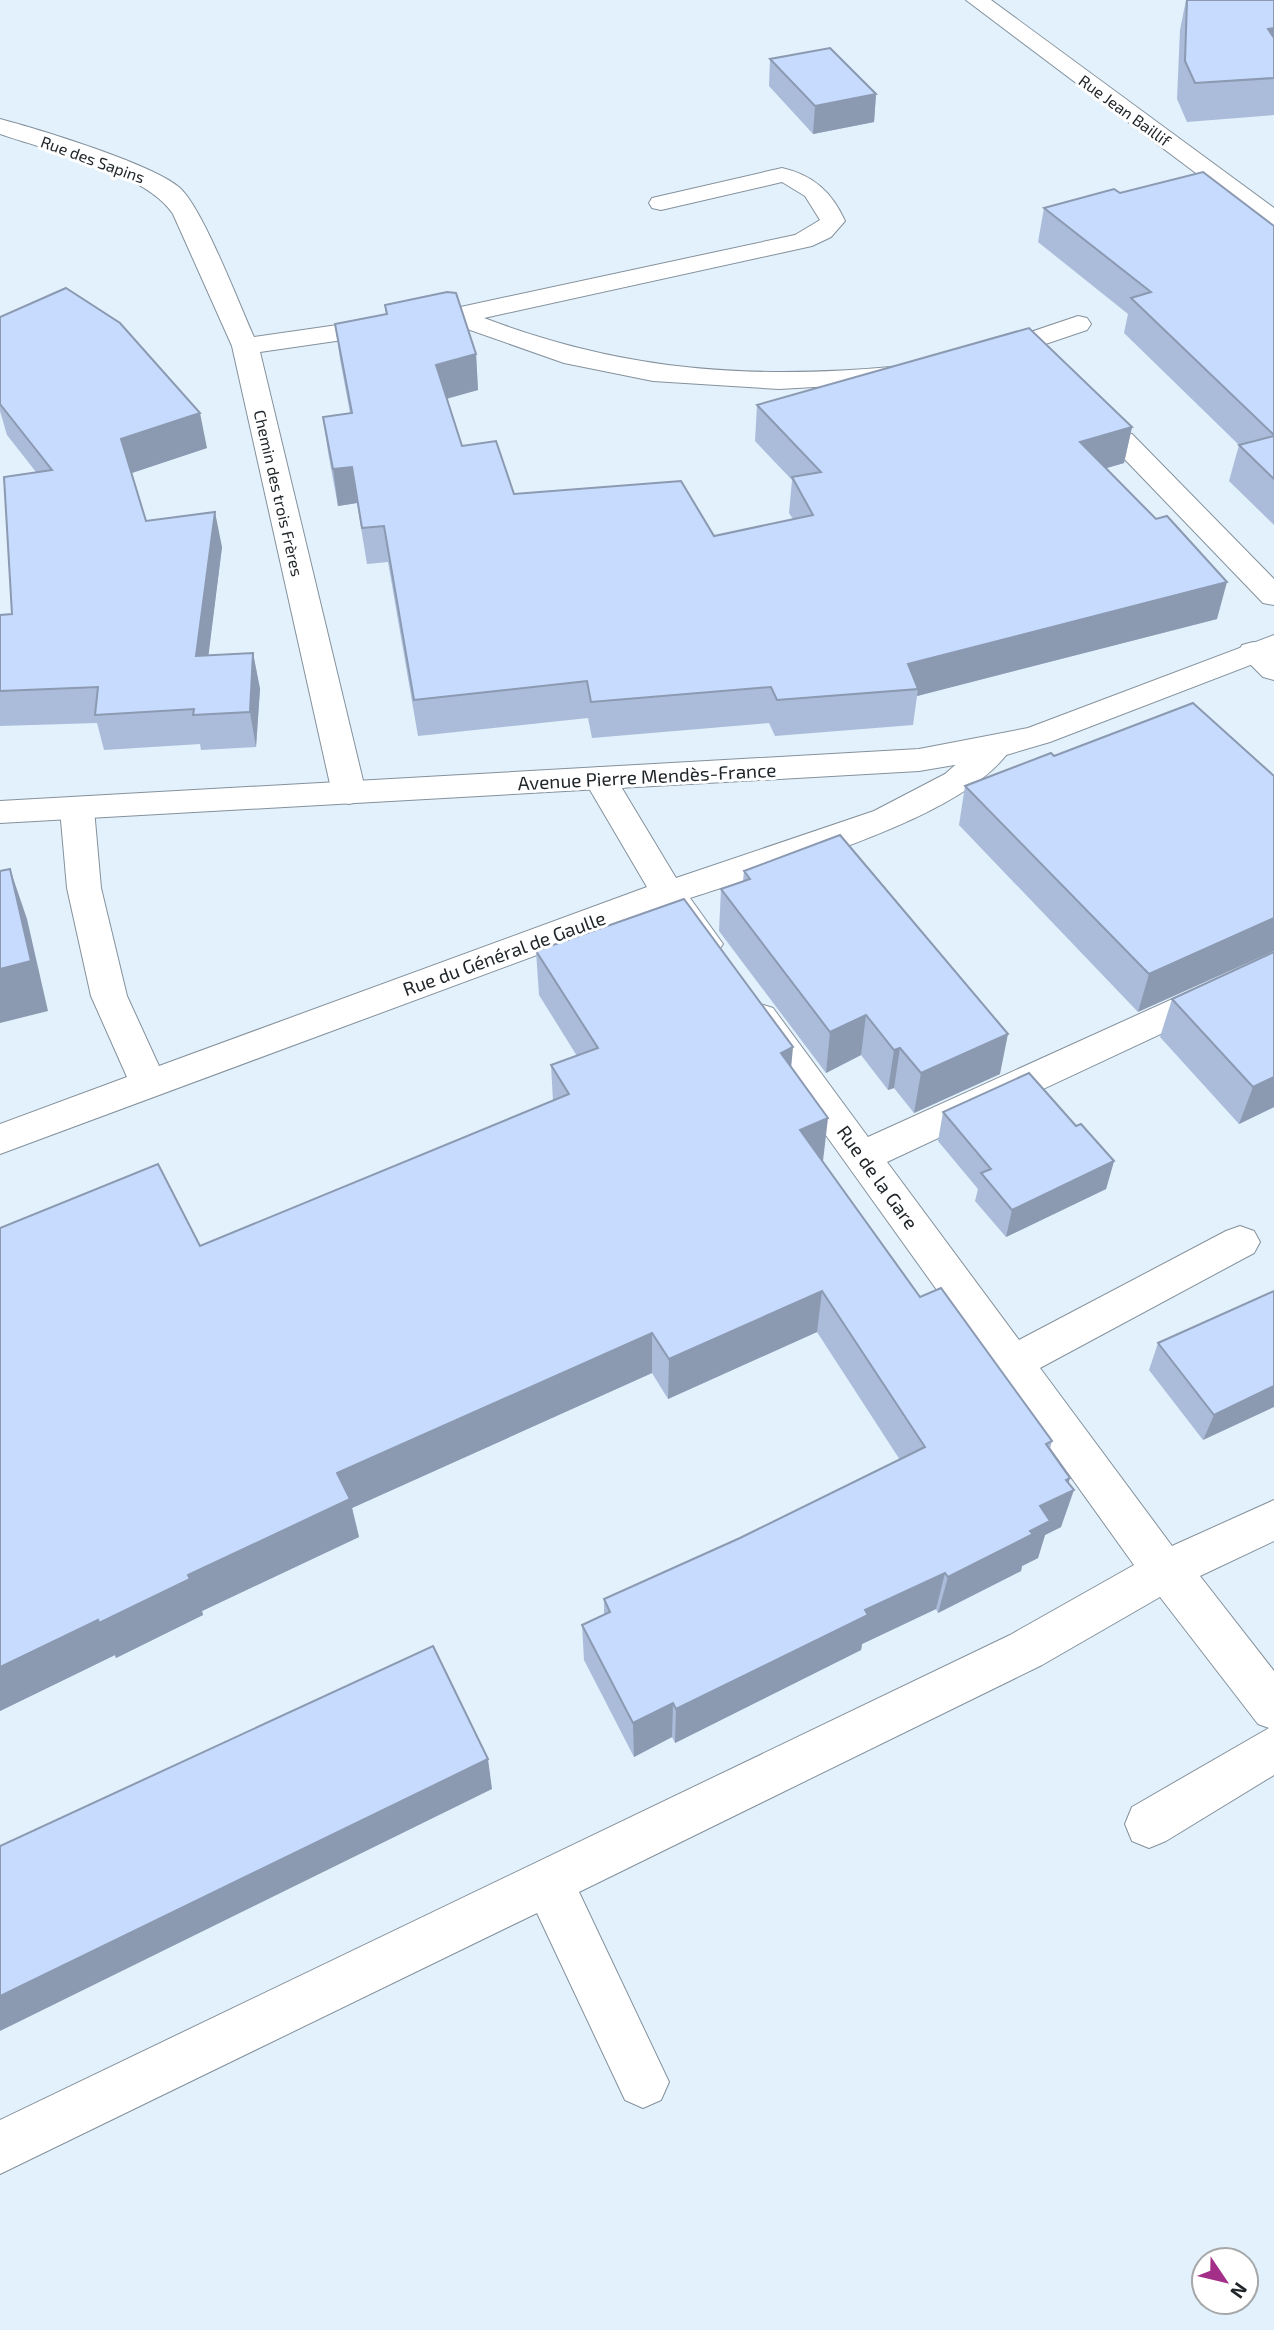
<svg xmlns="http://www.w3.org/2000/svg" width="1274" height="2330" viewBox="0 0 1274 2330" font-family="'Exo 2',sans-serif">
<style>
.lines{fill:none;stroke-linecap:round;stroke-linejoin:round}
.minor-casing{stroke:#84919c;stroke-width:2}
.major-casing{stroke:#84919c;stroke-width:2}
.minor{fill:#fff;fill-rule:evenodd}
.major{fill:#fff;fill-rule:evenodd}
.wall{fill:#aabcda}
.shaded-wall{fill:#8b99b1}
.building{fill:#c6dbfd;stroke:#8b99b1;stroke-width:2}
.labels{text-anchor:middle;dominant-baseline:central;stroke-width:6;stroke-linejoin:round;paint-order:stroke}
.far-street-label{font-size:16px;fill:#20262a;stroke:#fff}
.street-label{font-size:19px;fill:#20262a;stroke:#fff}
</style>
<rect width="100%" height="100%" fill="#e2f1fc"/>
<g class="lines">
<defs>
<g id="minor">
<polygon points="966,0 991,0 1274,208 1274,227 1265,225"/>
<path d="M0,119C38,129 153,164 180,188C203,209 239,304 254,337L456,308L795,235L820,220L805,196L782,182L661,210L652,208L649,203L652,198L782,168C813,175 832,192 845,221L831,237L812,246L484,318C626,372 753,380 903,366L913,368L916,374L913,380L903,382L779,389L653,381L564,363L453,324L260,352L366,793L361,801L349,804L337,801L332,793L232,346L173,214C146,172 48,151 0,134Z"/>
<polygon points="1078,316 1087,318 1091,324 1087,330 989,363 980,361 976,355 980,349"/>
<polygon points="1122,432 1132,434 1274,579 1274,605 1263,603 1112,446 1108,440 1112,434"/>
<polygon points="1253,642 1264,645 1274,654 1274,680 1263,677 1238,652 1242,645"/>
<path d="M996,736L1007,739L1012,747C966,820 773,870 690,898L723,944L717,953C688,962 676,930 661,909L0,1154V1124L127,1077L91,996L67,888L60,809L65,801L77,798L89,801L94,809L101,888L127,996L159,1066L647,887L583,778L587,770L599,767L611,770L676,878L874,811L945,774L985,739Z"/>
<polygon points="1274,953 1274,981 887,1162 1019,1340 1226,1231 1240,1226 1254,1231 1260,1242 1254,1253 1040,1368 1172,1546 1274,1500 1274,1541 1200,1576 1274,1671 1274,1775 1166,1841 1149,1848 1132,1841 1125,1824 1132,1807 1269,1728 1258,1724 1160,1597 1042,1665 579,1892 669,2082 661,2100 643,2108 625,2100 537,1913 0,2174 0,2120 1010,1635 1134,1565 742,1018 747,1008 760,1004 773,1008 868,1137"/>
</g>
<polygon id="major" points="1274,635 1274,656 1050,742 996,758 919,771 0,823 0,801 919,749 1028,728"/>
</defs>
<use href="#minor" class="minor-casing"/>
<use href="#major" class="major-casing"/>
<use href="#minor" class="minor"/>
<use href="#major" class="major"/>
</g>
<g class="wall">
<polygon points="1186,0 1274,0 1274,115 1187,122 1177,99 1180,30"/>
<polygon points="770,59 876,94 874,122 813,134 769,86"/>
<polygon points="1120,193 1274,226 1274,525 1229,481 1239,445 1124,333 1128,314 1038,242 1044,208"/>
<polygon points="385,305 476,354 478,390 447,398 462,446 514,494 714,536 793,519 789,513 792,480 755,441 757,405 1132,427 1124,463 1106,468 1217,619 917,696 913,725 775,736 769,723 592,738 588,718 418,736 388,562 367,564 357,503 338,506 328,452 323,417 350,413 340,359 335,324 386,314"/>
<polygon points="0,317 207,448 131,473 146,521 222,547 208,656 253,653 260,689 256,747 201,750 200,744 104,750 97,723 0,726 0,615 12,614 36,472 7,435 0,411"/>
<polygon points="1054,756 1274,776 1138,1012 959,825 965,786"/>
<polygon points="744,871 1000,1074 914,1113 894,1088 888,1090 861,1055 826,1073 719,931 721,889 743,881"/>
<polygon points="536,951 791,1066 822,1161 920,1297 1052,1441 1050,1449 1069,1483 1061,1527 1045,1535 1038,1558 1022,1566 1021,1571 938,1613 936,1609 862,1644 861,1650 675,1743 672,1737 634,1757 584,1660 582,1625 604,1614 604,1599 740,1538 900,1460 817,1332 668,1399 652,1373 352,1508 359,1537 202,1611 203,1615 116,1658 115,1655 0,1711 0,1228 200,1246 553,1101 551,1065 577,1056 539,995"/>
<polygon points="1172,999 1274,1107 1239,1124 1160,1037"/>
<polygon points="943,1112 1076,1126 1114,1161 1106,1189 1006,1237 975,1201 978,1189 938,1141"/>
<polygon points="1274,1291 1203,1440 1149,1370 1158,1343"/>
</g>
<g class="shaded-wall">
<polygon points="1274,28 1274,65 1268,29"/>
<polygon points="876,94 874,122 813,134 815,106"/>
<polygon points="476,354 478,390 439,401 436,365"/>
<polygon points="200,413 207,448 129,474 121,439"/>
<polygon points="1132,427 1124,463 1073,478 1080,442"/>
<polygon points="352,467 357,503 338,506 333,469"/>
<polygon points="215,512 222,547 204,691 196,656"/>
<polygon points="1227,582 1217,619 917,696 918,689 908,664"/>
<polygon points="253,653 260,689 256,747 250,712"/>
<polygon points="10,869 27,919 48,1011 0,1023 0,969"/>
<polygon points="1274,918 1274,951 1138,1012 1149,974"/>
<polygon points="866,1015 861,1055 826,1073 830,1032"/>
<polygon points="1008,1034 1000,1074 914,1113 921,1073"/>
<polygon points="793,1047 789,1091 781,1053"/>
<polygon points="900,1048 894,1088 888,1090 894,1050"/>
<polygon points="1274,1077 1274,1107 1239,1124 1253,1087"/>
<polygon points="828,1118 823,1161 795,1172 800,1130"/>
<polygon points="1114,1161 1106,1189 1006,1237 1012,1210"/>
<polygon points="822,1291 817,1332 668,1399 669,1359"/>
<polygon points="652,1333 652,1373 352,1508 359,1537 202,1611 203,1615 116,1658 115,1655 0,1711 0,1667 188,1575 337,1473"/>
<polygon points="1274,1386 1274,1407 1203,1440 1214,1415"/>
<polygon points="1070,1478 1065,1494 1074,1490 1061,1527 1045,1535 1038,1558 1022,1566 1021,1571 938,1613 948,1577 1040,1506 1066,1480"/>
<polygon points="945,1573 936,1609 862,1644 861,1650 675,1743 676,1709 865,1610"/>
<polygon points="673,1703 672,1737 634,1757 633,1723"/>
<polygon points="488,1759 492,1789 0,2031 0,1996"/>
</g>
<g class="building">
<polygon points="1187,0 1274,0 1274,28 1268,29 1274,38 1274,78 1195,83 1185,61"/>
<polygon points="830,48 876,94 815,106 770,59"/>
<polygon points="1203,172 1274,226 1274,435 1131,298 1151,292 1044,208 1114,189 1120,193"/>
<polygon points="66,288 120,323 200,413 121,439 146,521 215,512 196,656 253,653 250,712 193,715 194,709 95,715 98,687 0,691 0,615 12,614 4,477 52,470 0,404 0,317"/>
<polygon points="447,292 456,293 476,354 436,365 462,446 496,441 514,494 681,481 714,536 813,515 792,477 821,472 757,405 1029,328 1132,427 1080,442 1156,519 1167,516 1227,582 908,664 918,689 777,700 771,687 591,702 587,681 414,700 384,526 362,528 352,467 333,469 323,417 352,413 335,324 387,314 385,305"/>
<polygon points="1274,436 1274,479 1239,445"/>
<polygon points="1193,703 1274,776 1274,918 1149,974 965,786 1051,753 1054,756"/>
<polygon points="840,835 1008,1034 921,1073 900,1048 894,1050 866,1015 830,1032 721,889 750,879 744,871"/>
<polygon points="10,869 31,961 0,969 0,871"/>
<polygon points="684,899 793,1047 781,1053 828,1118 800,1130 920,1297 941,1288 1052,1441 1046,1444 1070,1478 1066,1480 1074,1490 1040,1506 1050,1521 1030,1531 1033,1534 948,1577 945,1573 865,1610 868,1615 676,1709 673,1703 633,1723 582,1625 610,1612 604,1599 740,1538 925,1447 822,1291 669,1359 652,1333 337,1473 350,1499 188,1575 190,1579 99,1623 98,1620 0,1667 0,1228 158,1164 200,1246 569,1094 551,1065 598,1048 536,951"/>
<polygon points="1274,952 1274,1077 1253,1087 1172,999"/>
<polygon points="1029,1073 1076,1126 1081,1124 1114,1161 1012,1210 981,1173 991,1169 943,1112"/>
<polygon points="1274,1291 1274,1386 1214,1415 1158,1343"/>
<polygon points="433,1646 488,1759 0,1996 0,1846"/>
</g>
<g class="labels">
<g class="far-street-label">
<text transform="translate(1125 110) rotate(36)">Rue Jean Baillif</text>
<text transform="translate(93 159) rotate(20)">Rue des Sapins</text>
<text transform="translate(279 493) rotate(77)">Chemin des trois Frères</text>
</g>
<g class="street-label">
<text transform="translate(647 776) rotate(-3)">Avenue Pierre Mendès-France</text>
<text transform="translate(504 953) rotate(-20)">Rue du Général de Gaulle</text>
<text transform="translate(878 1177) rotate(54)">Rue de la Gare</text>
</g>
</g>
<g transform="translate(1225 2281) rotate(125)"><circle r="33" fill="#ffffff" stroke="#a6a8aa" stroke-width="2"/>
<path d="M0-5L12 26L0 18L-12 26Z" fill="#a32f89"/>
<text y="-10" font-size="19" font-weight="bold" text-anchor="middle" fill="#20262a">N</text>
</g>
</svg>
